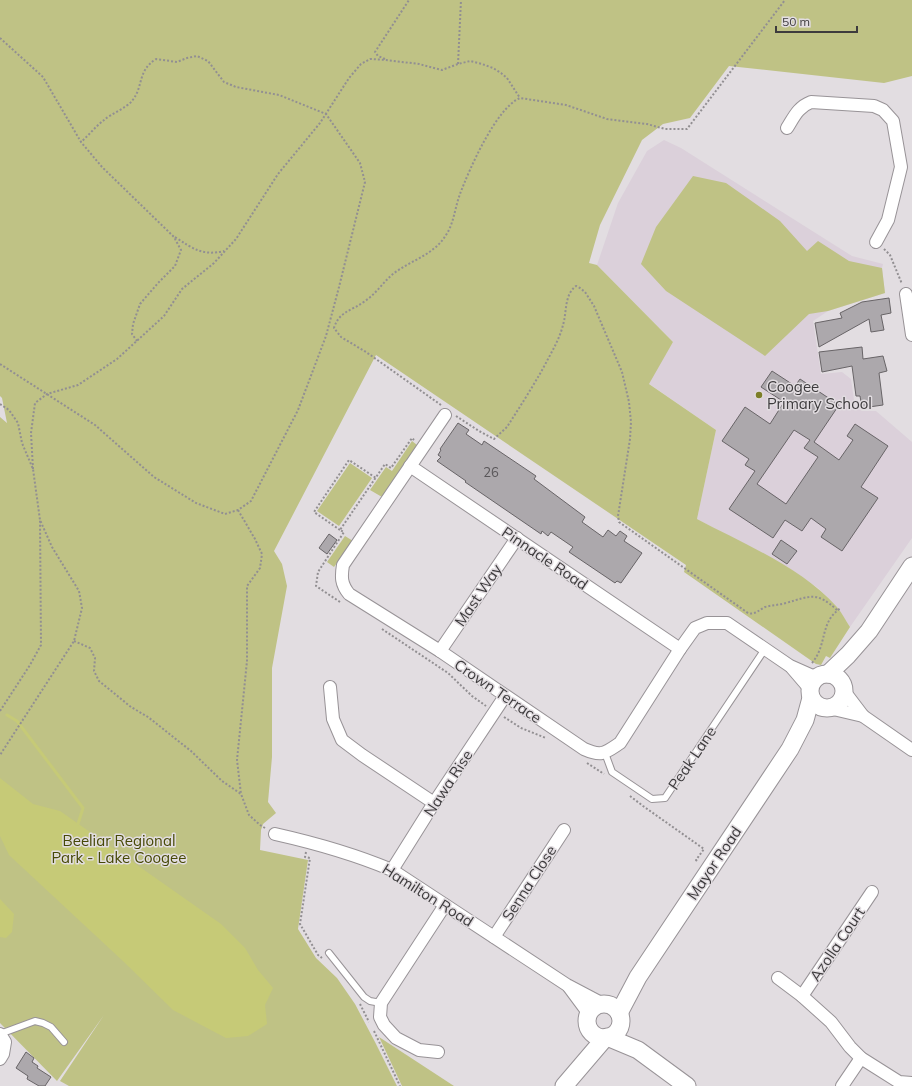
<svg xmlns="http://www.w3.org/2000/svg" width="912" height="1086" viewBox="0 0 912 1086" font-family="Mulish,sans-serif">
<style>
.built{fill:#dbd0da}
.green{fill:#bfc285}
.water{fill:#c6ca77}
.lines{fill:none;stroke-linecap:round;stroke-linejoin:round}
.stream{stroke:#c6ca77;stroke-width:3}
.building{fill:#aca8ac;stroke:#686467;fill-rule:evenodd}
.service-casing{stroke:#989397;stroke-width:8}
.minor-casing{stroke:#989397;stroke-width:14}
.secondary-casing{stroke:#989397;stroke-width:19}
.path{stroke:#928f92;stroke-width:2;stroke-dasharray:2 2;stroke-linecap:butt}
.service{stroke:#fff;stroke-width:6}
.minor{stroke:#fff;stroke-width:12}
.secondary{stroke:#fff;stroke-width:17}
.poi-dot{fill:#7c7e27;stroke:#e2dde1;stroke-width:1.5}
.labels{text-anchor:middle;dominant-baseline:central;stroke-width:3;stroke-linejoin:round;paint-order:stroke}
.number-label{font-size:13px;fill:#595659}
.poi-label{font-size:15px;fill:#3d3b3d;stroke:#e2dde1;text-anchor:start}
.street-label{font-size:15px;fill:#3d3b3d;stroke:#e2dde1}
.park-label{font-size:15px;fill:#464805;stroke:#e2dde1}
</style>
<rect width="100%" height="100%" fill="#e2dde1"/>
<polygon class="built" points="664,140 681,148 852,256 883,264 882,268 885,293 828,311 813,321 821,374 842,372 851,379 855,407 862,411 876,411 912,442 912,538 850,627 838,608 818,588 787,567 697,519 716,430 648,383 673,342 597,265 618,203 647,151"/>
<g class="green">
<path d="M0,0H912V76L884,83L729,66L690,118L663,124L642,140L600,225L589,263L597,265L673,342L649,384L716,430L697,519C744,544 801,567 837,607C842,613 846,621 850,627L830,658L826,656L821,665L816,664L684,572L686,565L376,355L274,551L282,564L287,586L272,668V757L268,802L276,813L263,824L261,830L260,850L308,860L298,929L316,958L337,978L355,1004L375,1042L397,1086H69L60,1081L104,1015L57,1081L0,1023V417L7,423L2,398L0,396Z"/>
<polygon points="693,176 726,183 780,221 807,251 818,241 849,261 882,268 885,293 828,311 809,314 765,356 666,291 641,264 656,227"/>
<polygon points="412,441 417,445 382,497 370,490 386,467 392,471"/>
<polygon points="350,463 372,478 339,526 317,511"/>
<polygon points="345,536 353,541 334,567 327,562"/>
<polygon points="379,1037 454,1086 402,1086"/>
</g>
<g class="water">
<polygon points="0,778 33,804 60,811 221,924 245,948 258,970 273,988 265,1005 267,1024 248,1036 226,1038 173,1010 124,962 9,855 0,836"/>
<polygon points="0,899 14,914 12,932 6,938 0,937"/>
</g>
<g class="lines">
<polyline class="stream" points="7,715 17,721 83,808 78,824"/>
</g>
<g class="building">
<polygon points="889,298 891,313 881,315 884,330 871,332 869,319 819,347 815,323 842,318 840,313 862,302"/>
<polygon points="862,347 863,359 883,356 887,371 879,373 883,405 862,408 860,396 856,396 852,366 822,372 819,352"/>
<path d="M772,371L795,386L800,379L839,405L814,442L839,460L853,440L847,436L855,424L888,446L861,487L878,498L842,551L821,537L826,529L811,518L802,531L785,520L773,538L729,509L755,471L745,465L749,459L722,441L745,407L770,424L784,402L761,387ZM794,430L810,440L804,448L818,457L786,504L757,484Z"/>
<polygon points="458,423 469,430 466,434 482,445 484,441 536,476 534,479 585,517 582,522 603,537 608,530 616,536 620,531 627,536 624,541 642,553 621,583 617,581 615,583 569,552 573,547 551,532 548,536 542,531 541,534 465,482 466,481 437,461 441,457 438,455 441,450 440,449"/>
<polygon points="329,534 337,540 327,554 319,548"/>
<polygon points="781,540 797,551 787,564 772,554"/>
<polygon points="26,1052 34,1058 32,1062 38,1066 37,1068 51,1077 45,1086 39,1086 27,1079 28,1076 16,1068"/>
</g>
<g class="lines">
<defs>
<g id="service">
<polyline points="605,753 612,772 652,799 665,798 765,649"/>
<polyline points="329,953 364,997 370,1001 381,1003"/>
<polyline points="0,1034 35,1021 43,1023 51,1027 64,1042"/>
</g>
<g id="minor">
<path d="M787,128C794,117 798,107 811,102L874,106L883,110L893,121L901,167L888,220L876,242"/>
<polyline points="906,294 912,335"/>
<path d="M445,415L343,565C341,577 341,584 349,594L440,651L584,749C602,757 605,753 620,743L680,649L695,628L707,623H727L790,666L817,678"/>
<polyline points="410,466 680,649"/>
<polyline points="440,651 517,538"/>
<polyline points="792,668 810,689"/>
<polyline points="330,687 333,719 342,740 362,755 434,803"/>
<polyline points="844,691 863,716"/>
<polyline points="829,708 863,716 912,750"/>
<path d="M275,834C315,843 354,854 392,870L567,985L603,1004"/>
<polyline points="392,870 434,803 505,696"/>
<polyline points="494,937 564,830"/>
<polyline points="778,978 802,996 831,1022 850,1047 861,1058 899,1082 912,1083"/>
<polyline points="569,987 589,1014"/>
<polyline points="802,996 872,892"/>
<polyline points="0,1034 5,1042 3,1054 0,1059"/>
<polyline points="438,1052 419,1050 396,1038 384,1025 380,1017 381,1003 445,905"/>
<polyline points="842,1086 861,1058"/>
</g>
<g id="secondary">
<polyline points="828,674 848,655 869,631 912,566"/>
<circle cx="827" cy="691" r="17"/>
<circle cx="604" cy="1021" r="17"/>
<polyline points="619,1013 638,977 790,749 805,720 811,698"/>
<polyline points="607,1037 638,1050 687,1086"/>
<polyline points="564,1086 605,1038"/>
</g>
</defs>
<use href="#service" class="service-casing"/>
<use href="#minor" class="minor-casing"/>
<use href="#secondary" class="secondary-casing"/>
<g class="path">
<polyline points="0,38 43,77 81,142 102,167 174,237 181,250 175,266 158,283 140,304 133,324 132,334 137,341"/>
<polyline points="385,59 378,56 375,52 409,0"/>
<polyline points="458,64 461,0"/>
<path d="M175,237C193,249 203,256 224,251"/>
<polyline points="884,249 890,255 902,284"/>
<path d="M0,364L95,425L154,477L196,503L225,514L238,510L251,501L298,410L326,336L339,287L365,182L360,163L326,114L279,95L236,87L224,82L208,61L197,56L187,58L177,62L156,59C137,71 144,86 132,101C126,108 111,114 104,120C96,126 89,135 81,142"/>
<polyline points="0,404 9,410 18,423 22,443 33,469 40,520 52,547 79,591 82,608 74,641 0,755"/>
<path d="M441,405L366,352L341,337L334,328C339,311 352,311 365,301C376,294 383,282 393,274C411,260 434,255 446,235C454,223 455,207 460,194C469,170 496,108 520,98L566,105L607,119L647,124L665,129H687L785,0"/>
<path d="M456,416L479,431L494,439L507,427C521,405 536,382 548,359C554,348 560,337 563,325C567,312 564,295 576,286L580,288L585,292L594,306L622,372L629,402L631,422L630,439L618,516L619,522L748,613C755,615 759,610 765,607C772,605 779,605 786,603C811,596 816,591 837,610"/>
<polyline points="33,469 31,433 35,403 47,394 78,385 117,359 164,316 182,289 214,263 236,239 278,174 320,123 349,78 361,64 370,59 386,60 419,64 442,70 458,64 470,61 482,64 493,68 501,73 507,78 520,98"/>
<polyline points="238,510 255,539 262,554 260,568 247,586 247,661 237,760 241,794"/>
<polyline points="340,530 314,512 349,460 376,478"/>
<polyline points="340,602 316,586 318,572 344,532 340,530 385,464 391,468 412,438 414,440"/>
<polyline points="382,629 448,673 472,696 486,706"/>
<polyline points="74,641 90,648 95,658 94,671 99,681 131,707 148,717 191,751 222,781 241,794 249,815 260,825 265,828"/>
<path d="M812,663C828,644 819,622 841,608"/>
<polyline points="0,711 30,665 41,645 40,520"/>
<polyline points="504,717 521,728 546,738"/>
<polyline points="587,763 604,774"/>
<polyline points="630,796 643,806 704,849 696,860 698,862"/>
<polyline points="306,852 305,857 310,858 300,924 318,955 322,958"/>
<polyline points="360,1004 369,1022"/>
<polyline points="374,1031 400,1086"/>
</g>
<use href="#service" class="service"/>
<use href="#minor" class="minor"/>
<use href="#secondary" class="secondary"/>
</g>
<circle class="poi-dot" cx="759" cy="395" r="4"/>
<g class="labels">
<g class="number-label">
<text x="491" y="472">26</text>
</g>
<g class="poi-label">
<text x="767" y="386">Coogee<tspan x="767" dy="17">Primary School</tspan></text>
</g>
<g class="street-label">
<text transform="translate(545 558) rotate(34)">Pinnacle Road</text>
<text transform="translate(478 595) rotate(-56)">Mast Way</text>
<text transform="translate(498 691) rotate(34)">Crown Terrace</text>
<text transform="translate(692 758) rotate(-56)">Peak Lane</text>
<text transform="translate(448 783) rotate(-57)">Nawa Rise</text>
<text transform="translate(714 863) rotate(-56)">Mayor Road</text>
<text transform="translate(529 883) rotate(-57)">Senna Close</text>
<text transform="translate(428 895) rotate(32)">Hamilton Road</text>
<text transform="translate(837 944) rotate(-56)">Azolla Court</text>
</g>
<g class="park-label">
<text x="119" y="840">Beeliar Regional<tspan x="119" dy="17">Park - Lake Coogee</tspan></text>
</g>
</g>
<path d="M776 26v6h81v-6" fill="none" stroke="#3d3b3d" stroke-width="2"/>
<text x="782" y="26" font-size="12" fill="#3d3b3d" stroke="#e2dde1" stroke-width="3" paint-order="stroke">50 m</text>
</svg>
